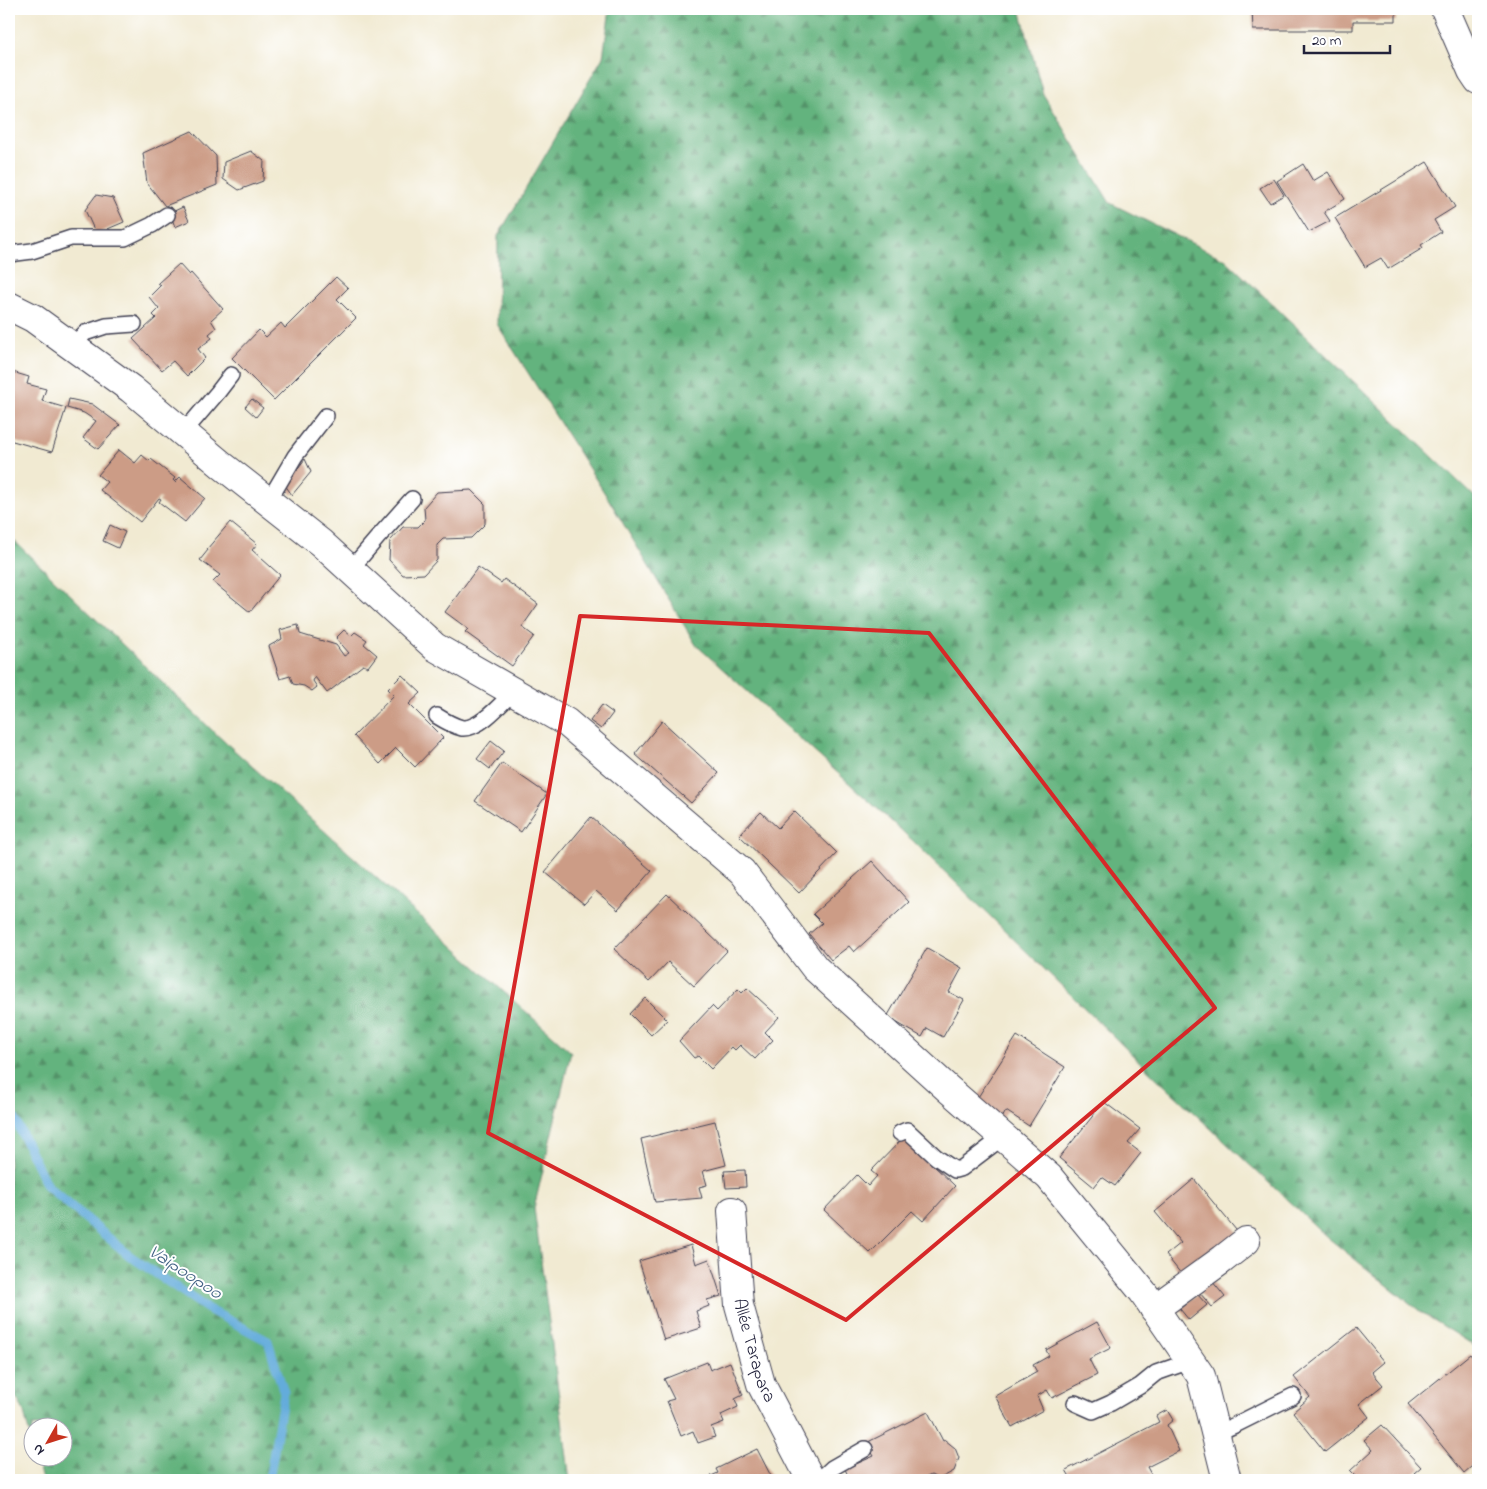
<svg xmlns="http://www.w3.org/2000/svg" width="1487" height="1489" viewBox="0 0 1487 1489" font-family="'Indie Flower',sans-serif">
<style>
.forest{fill:url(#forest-firs);stroke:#436a5c}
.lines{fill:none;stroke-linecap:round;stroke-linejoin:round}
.stream{stroke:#64acdb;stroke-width:9}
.building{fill:#cc9c86}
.service-casing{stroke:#414052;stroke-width:18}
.minor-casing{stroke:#414052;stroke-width:30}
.secondary-casing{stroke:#414052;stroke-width:30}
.service{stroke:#fff;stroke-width:15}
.minor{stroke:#fff;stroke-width:28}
.secondary{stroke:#fff;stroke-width:28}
.marked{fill:none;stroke:#d62828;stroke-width:4;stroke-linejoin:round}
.labels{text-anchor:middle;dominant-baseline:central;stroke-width:4;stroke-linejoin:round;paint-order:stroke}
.street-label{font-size:18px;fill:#22223b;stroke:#fff}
.water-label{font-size:19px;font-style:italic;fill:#406083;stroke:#fff}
</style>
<defs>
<pattern id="forest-firs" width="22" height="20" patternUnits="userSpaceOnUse" patternTransform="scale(1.25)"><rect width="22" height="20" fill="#64b37e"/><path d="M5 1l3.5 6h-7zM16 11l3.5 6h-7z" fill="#529168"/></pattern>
</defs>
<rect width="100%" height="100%" fill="#fff"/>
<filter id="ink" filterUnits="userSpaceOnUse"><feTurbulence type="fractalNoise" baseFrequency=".02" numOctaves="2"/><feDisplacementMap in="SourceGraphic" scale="10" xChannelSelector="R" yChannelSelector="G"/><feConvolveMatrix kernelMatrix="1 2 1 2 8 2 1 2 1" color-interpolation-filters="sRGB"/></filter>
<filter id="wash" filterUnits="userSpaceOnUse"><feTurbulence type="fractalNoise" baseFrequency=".0096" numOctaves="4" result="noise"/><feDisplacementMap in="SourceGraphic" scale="20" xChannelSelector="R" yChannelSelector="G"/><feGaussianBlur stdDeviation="1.12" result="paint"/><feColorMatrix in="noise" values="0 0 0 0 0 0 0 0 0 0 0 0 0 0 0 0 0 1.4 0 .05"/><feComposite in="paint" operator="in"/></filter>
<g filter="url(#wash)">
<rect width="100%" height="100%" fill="#f1ead2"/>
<g class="forest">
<polygon points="610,9 1020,9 1043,94 1110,203 1226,260 1478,500 1478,1348 1421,1312 1327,1237 1151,1073 912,840 696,645 609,500 497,324 498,236 603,57"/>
<polygon points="9,536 215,733 571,1052 534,1208 570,1480 42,1480 36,1457 62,1456 62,1426 32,1426 32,1444 23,1409 9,1386"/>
</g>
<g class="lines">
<polyline class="stream" points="9,1107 47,1186 130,1256 208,1309 268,1341 284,1393 269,1480"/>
</g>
<g id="blocks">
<g class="building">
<polygon points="1252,9 1396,9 1396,21 1353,21 1353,30 1253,30"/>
<polygon points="192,131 216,156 217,185 165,206 147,183 143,153"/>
<polygon points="251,151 264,161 263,181 239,190 223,179 224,162"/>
<polygon points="1427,162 1455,207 1434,220 1441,232 1421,245 1423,248 1388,269 1381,258 1365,267 1335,218"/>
<polygon points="1303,164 1313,181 1328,172 1345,199 1324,212 1330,221 1309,232 1277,181"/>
<polygon points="1274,179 1284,195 1270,203 1260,188"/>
<polygon points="96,195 113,198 124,222 96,234 85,210"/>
<polygon points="183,207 189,221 175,227 170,213"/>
<polygon points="179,264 189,275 191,273 223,309 211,320 216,328 209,334 212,338 198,349 205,358 187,376 173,361 162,370 133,339 156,318 153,315 159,309 149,297 161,285 158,283"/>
<polygon points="336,277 348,288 337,299 356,318 274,400 232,358 259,330 266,337 281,323 285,328"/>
<polygon points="9,371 29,377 27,384 46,389 42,401 66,408 52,452 9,440"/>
<polygon points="69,399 92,404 120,425 98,449 83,438 96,421 84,413 67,408"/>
<polygon points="252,399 263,408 256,417 245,407"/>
<polygon points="119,450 135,463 142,455 149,461 151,459 175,478 173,480 175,482 180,477 205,498 185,522 159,502 161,499 159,498 140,522 100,490 107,482 98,475"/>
<polygon points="305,459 311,472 292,495 285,485"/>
<polygon points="471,490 485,504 485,524 471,538 443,539 437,545 437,560 424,574 403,575 389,560 390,541 403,527 418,527 425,520 424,507 437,492"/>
<polygon points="230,522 257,544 252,550 280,575 250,612 213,582 220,575 200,560 208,550 207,549"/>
<polygon points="110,525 125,532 118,548 103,541"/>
<polygon points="478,567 501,583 504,579 538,604 522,627 534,636 512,666 465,632 468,629 445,612"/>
<polygon points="298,625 300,634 336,645 344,656 349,653 336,638 344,630 351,636 355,632 367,640 364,644 377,655 368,667 363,665 327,693 315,677 313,681 317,687 312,691 304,686 293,684 290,676 280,679 269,646 282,639 280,630"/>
<polygon points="402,675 421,693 409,704 443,738 415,767 396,748 380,764 354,736 394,695 388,689"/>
<polygon points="602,705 613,713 601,729 590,721"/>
<polygon points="662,721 719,773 691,803 635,754"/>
<polygon points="491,741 504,751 490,769 477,759"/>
<polygon points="502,763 547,794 521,832 475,801"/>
<polygon points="794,811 837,853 799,893 739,835 761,812 778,828"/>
<polygon points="591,817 652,871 618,910 596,891 584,904 545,872"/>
<polygon points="872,861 909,902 854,952 849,946 831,960 809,934 822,923 813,914"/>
<polygon points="667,894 727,951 694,986 668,962 649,982 614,949"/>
<polygon points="927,948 962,968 949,992 964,1000 943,1037 927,1028 922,1037 887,1017"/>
<polygon points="747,988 779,1017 765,1032 773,1040 755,1059 740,1045 735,1050 732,1047 711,1069 698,1056 694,1058 679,1041 712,1006 717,1011 738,989 742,993"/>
<polygon points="645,998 667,1020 651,1035 630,1014"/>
<polygon points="1017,1036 1065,1067 1029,1126 1006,1111 1000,1122 973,1105"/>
<polygon points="1104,1102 1140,1129 1128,1143 1141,1153 1115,1186 1102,1177 1094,1187 1059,1158"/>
<polygon points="715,1121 726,1165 703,1171 707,1185 699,1187 702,1198 655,1202 641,1139"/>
<polygon points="904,1137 955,1186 923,1221 912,1211 870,1253 824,1210 857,1175 868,1186 877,1176 871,1171"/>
<polygon points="745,1170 746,1187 726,1188 724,1171"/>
<polygon points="1194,1179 1241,1236 1186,1280 1166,1255 1181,1243 1155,1212"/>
<polygon points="691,1245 696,1264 709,1259 721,1296 707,1300 709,1306 696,1311 701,1328 664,1340 639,1261"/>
<polygon points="1212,1281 1225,1297 1212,1307 1199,1292"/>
<polygon points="1197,1294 1207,1305 1189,1320 1180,1309"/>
<polygon points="1097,1322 1111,1348 1089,1359 1097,1375 1052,1398 1047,1390 1037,1396 1043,1410 1012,1427 995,1396 1037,1372 1033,1365 1049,1356 1046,1350"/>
<polygon points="1356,1328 1384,1362 1372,1372 1383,1385 1359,1404 1369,1417 1325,1452 1293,1412 1310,1397 1294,1377"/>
<polygon points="1470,1354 1478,1364 1478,1461 1464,1473 1408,1404"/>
<polygon points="707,1362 710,1370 730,1362 743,1395 735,1399 738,1407 721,1415 724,1422 711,1427 715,1437 698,1443 693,1431 681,1436 667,1401 674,1399 664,1379"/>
<polygon points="1167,1410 1173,1420 1167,1425 1179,1451 1147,1467 1154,1480 1072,1480 1066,1470 1159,1422 1156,1416"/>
<polygon points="928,1412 943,1441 945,1440 955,1448 959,1458 954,1471 939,1479 931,1475 921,1480 850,1480 845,1469 874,1456 866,1443"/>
<polygon points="1382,1425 1421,1467 1414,1473 1421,1480 1359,1480 1350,1471 1373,1450 1364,1440"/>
<polygon points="757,1449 773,1480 711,1480 709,1477 718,1473 716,1469"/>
</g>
</g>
</g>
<g filter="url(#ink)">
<use href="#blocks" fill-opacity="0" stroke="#414052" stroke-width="1"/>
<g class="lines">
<defs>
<g id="service">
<polyline points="9,254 32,251 71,238 125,238 152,225 167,215"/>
<polyline points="72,346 85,333 106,326 134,324"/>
<polyline points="183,433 218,392 231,375"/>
<polyline points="268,502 295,456 326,416"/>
<polyline points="350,570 379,536 412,499"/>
<path d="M437,716C445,721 454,726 462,728C479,730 502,703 513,692"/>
<polyline points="900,1133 907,1130 936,1157 955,1170 962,1168 1003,1137"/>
<polyline points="1075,1403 1093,1411 1111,1403 1140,1386 1156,1373 1190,1361"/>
<polyline points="1215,1434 1235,1425 1293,1396"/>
<polyline points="819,1480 832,1468 865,1449"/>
</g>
<g id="minor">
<polyline points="1445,9 1472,71 1478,80"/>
<path id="s1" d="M732,1211L739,1305L761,1384L811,1480"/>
<polyline points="1154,1309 1223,1259 1246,1241"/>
</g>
<polyline id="secondary" points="9,306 33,318 131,389 223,466 321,543 435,647 566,722 742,872 815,968 947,1088 1049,1177 1143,1292 1201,1376 1227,1480"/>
</defs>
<use href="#service" class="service-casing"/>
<use href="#minor" class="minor-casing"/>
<use href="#secondary" class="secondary-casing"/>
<use href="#service" class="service"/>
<use href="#minor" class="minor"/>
<use href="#secondary" class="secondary"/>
</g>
</g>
<path class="marked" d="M580,616L929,633L1215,1008L846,1320L488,1133Z"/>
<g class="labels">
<g class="street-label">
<text stroke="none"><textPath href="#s1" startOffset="142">Allée Tarapara</textPath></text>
</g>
<g class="water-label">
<text transform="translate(185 1273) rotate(33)">Vaipoopoo</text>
</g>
</g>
<rect width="1487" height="1489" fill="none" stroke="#fff" stroke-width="30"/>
<g transform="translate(48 1442) rotate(231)"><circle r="24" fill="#ffffff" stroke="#a7a7b1"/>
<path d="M0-4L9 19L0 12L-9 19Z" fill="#c8321e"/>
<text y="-8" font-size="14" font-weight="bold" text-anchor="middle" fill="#22223b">N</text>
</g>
<path d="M1304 45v8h86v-8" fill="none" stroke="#22223b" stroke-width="2.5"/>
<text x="1312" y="45" font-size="15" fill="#22223b" stroke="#ffffff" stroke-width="4" paint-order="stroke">20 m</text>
</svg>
